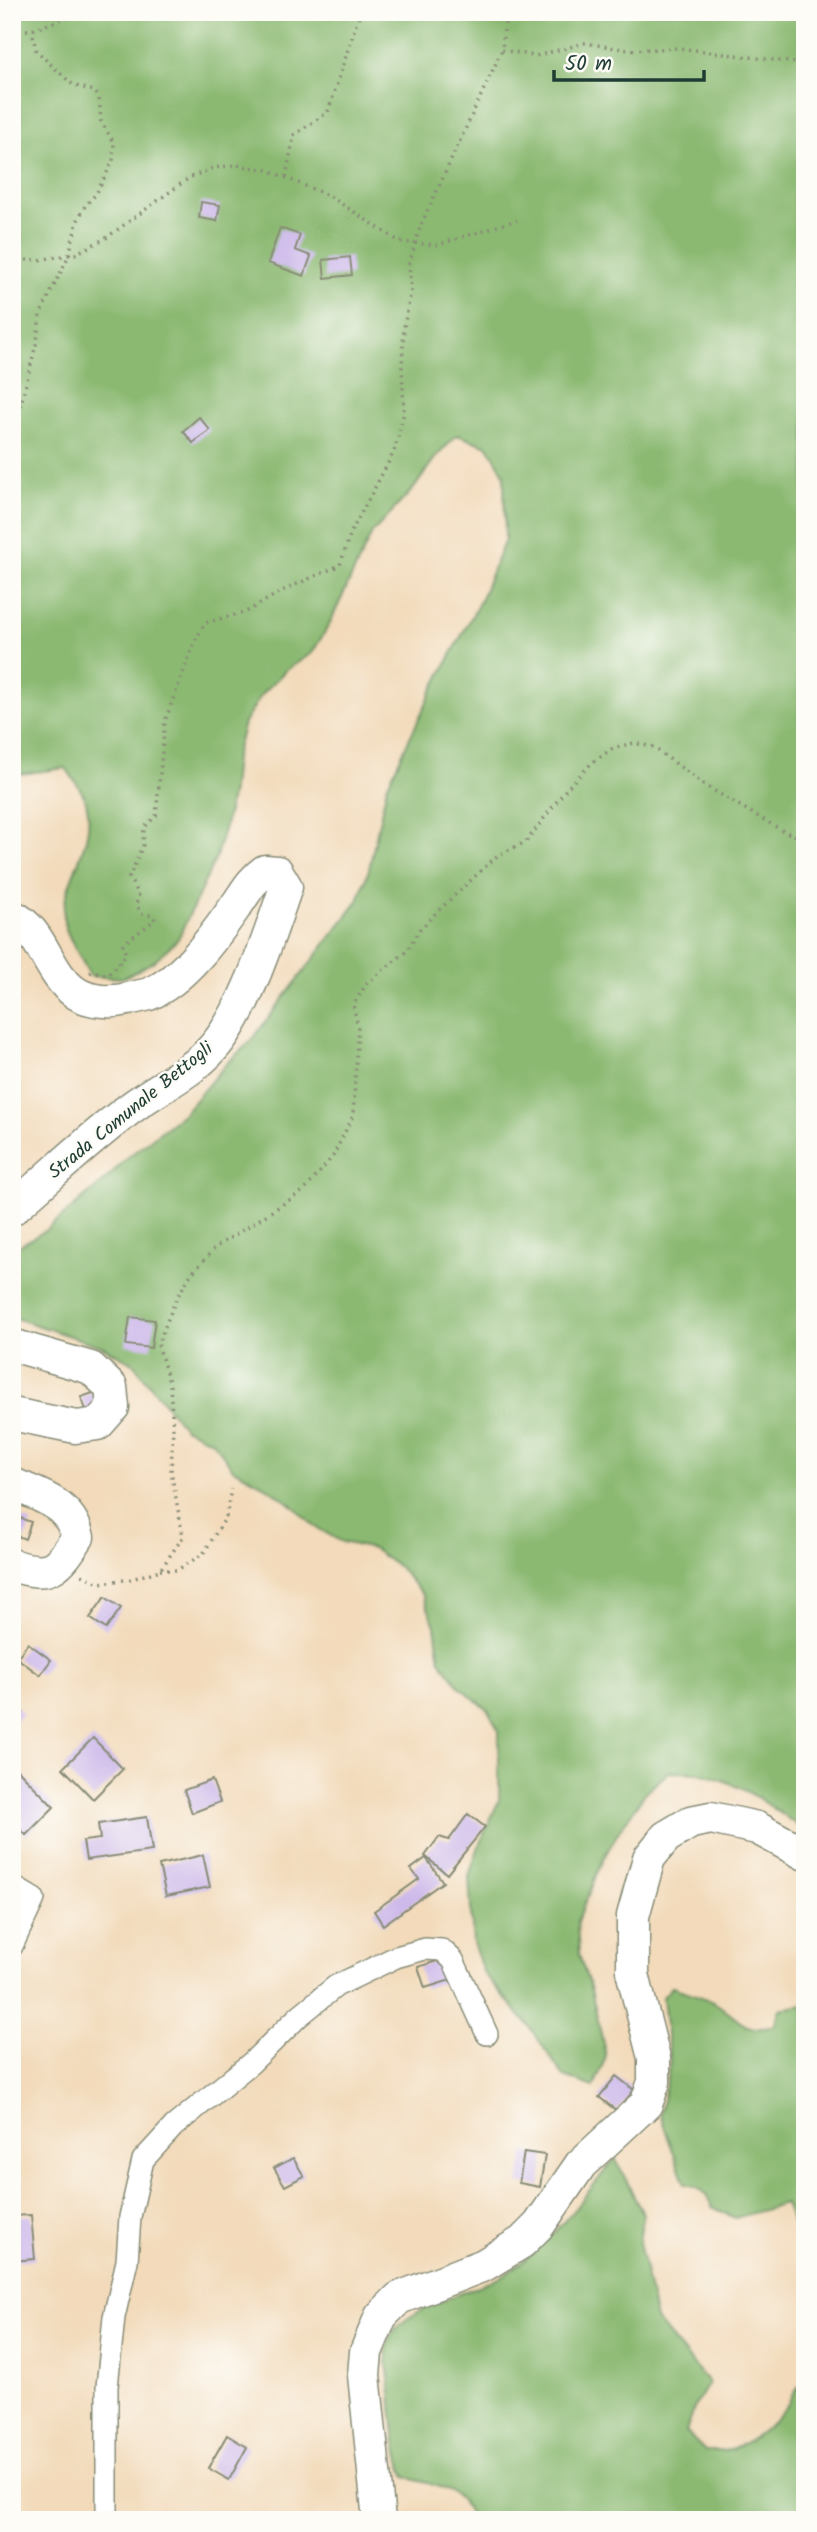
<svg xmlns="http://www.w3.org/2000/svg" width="817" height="2532" viewBox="0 0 817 2532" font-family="Kalam,sans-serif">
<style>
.forest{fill:#8bb972;stroke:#557b53;stroke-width:2}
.building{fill:#cdb9ea}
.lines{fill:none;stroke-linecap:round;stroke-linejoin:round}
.street-casing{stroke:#888c77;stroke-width:24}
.secondary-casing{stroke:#888c77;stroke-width:35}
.path{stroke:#888c77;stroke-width:3.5;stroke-dasharray:2 5;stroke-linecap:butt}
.street{stroke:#fff;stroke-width:21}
.secondary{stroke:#fff;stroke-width:32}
.labels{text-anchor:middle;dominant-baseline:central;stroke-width:5;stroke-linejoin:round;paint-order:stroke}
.street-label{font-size:19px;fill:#1f3d34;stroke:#fdfcf7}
</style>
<rect width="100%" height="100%" fill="#fdfcf7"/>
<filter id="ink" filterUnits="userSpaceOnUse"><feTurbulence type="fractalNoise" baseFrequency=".0143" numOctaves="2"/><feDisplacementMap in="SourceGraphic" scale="14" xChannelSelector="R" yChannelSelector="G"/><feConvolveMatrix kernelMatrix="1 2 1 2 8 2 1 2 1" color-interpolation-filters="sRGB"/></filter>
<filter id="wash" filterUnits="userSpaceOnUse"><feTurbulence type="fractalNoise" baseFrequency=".00686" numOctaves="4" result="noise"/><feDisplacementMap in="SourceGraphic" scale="28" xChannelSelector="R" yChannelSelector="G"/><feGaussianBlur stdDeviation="1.57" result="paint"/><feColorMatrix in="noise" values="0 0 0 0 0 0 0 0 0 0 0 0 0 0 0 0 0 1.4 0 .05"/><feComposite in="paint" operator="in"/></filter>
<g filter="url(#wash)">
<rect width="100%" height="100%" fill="#f2daba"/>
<g class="forest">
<path d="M12,12H805V1831C773,1808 742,1783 703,1774C692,1771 680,1773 669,1772L645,1793L619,1831L603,1859L577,1922L579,1955L591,1990L606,2056L594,2087L564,2077L526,2022L484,1974L473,1943L469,1876L480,1843L499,1800V1731L487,1709L461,1688L440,1660L435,1626L423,1595L400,1568L373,1549L342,1542L314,1526L291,1504L262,1484L233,1469L213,1441L184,1428L132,1362L103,1347L12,1317V1250L46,1230L103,1182L128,1157L183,1114L226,1064L250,1042L358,901L369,869L387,786L433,689L480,601L505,540L504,474L488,446L457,435L435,458L415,487L372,533L329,625L312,653L285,671L262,694L244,723L235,757L232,790L225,826L215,860L178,939L153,962L123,978L90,976C84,962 66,936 64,922C60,878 102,842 84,796C80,787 72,777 66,768L12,775Z"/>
<path d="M672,1987C686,1992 702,1996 715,2003C739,2017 742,2034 774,2026L780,2009L805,2005V2231L794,2227L785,2204L735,2218L712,2207C706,2192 701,2186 685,2184L660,2115L670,2063L663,1997Z"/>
<path d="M615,2158L643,2214L639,2242L656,2320L709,2383L695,2406L686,2432L705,2451C714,2451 725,2452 733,2449C751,2442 773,2423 785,2408C794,2398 789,2391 805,2384V2520H470C464,2487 433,2486 406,2477C394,2451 394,2423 391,2394C390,2379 385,2361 387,2346C392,2308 483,2290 510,2271C552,2242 584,2197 615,2158Z"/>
</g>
<g id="blocks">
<g class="building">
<polygon points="201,202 220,205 217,221 199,218"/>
<polygon points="280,228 300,235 295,250 311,256 304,276 268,263"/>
<polygon points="350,257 352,275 325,278 323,260"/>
<polygon points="199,417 210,430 193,443 183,431"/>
<polygon points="130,1317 155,1320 151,1348 126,1345"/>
<polygon points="96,1392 104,1415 90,1420 81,1397"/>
<polygon points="12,1515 31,1522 25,1539 12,1534"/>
<polygon points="105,1597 121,1608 106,1629 90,1618"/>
<polygon points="28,1643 51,1660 40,1675 17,1658"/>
<polygon points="12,1703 23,1713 12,1724"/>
<polygon points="93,1738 123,1769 93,1799 63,1768"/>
<polygon points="18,1770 54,1807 26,1835 12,1821 12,1775"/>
<polygon points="212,1780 220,1802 192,1813 184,1790"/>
<polygon points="468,1814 485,1827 447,1874 425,1856 439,1837 449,1840"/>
<polygon points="147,1817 152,1851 86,1860 83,1841 100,1839 98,1824"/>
<polygon points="203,1855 210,1887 166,1896 159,1865"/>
<polygon points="426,1858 443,1882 383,1925 374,1911 419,1879 411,1869"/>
<polygon points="447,1958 454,1979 425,1988 418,1967"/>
<polygon points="616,2076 634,2090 617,2111 599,2097"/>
<polygon points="524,2152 545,2155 540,2187 519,2183"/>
<polygon points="293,2158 304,2176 285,2186 274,2168"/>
<polygon points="31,2215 35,2259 12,2261 12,2216"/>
<polygon points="227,2435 247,2447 229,2480 208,2468"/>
</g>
</g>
</g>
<g filter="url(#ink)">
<use href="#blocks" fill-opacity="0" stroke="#888c77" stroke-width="2"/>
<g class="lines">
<defs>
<g id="street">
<polyline points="12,1886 34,1899 12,1946"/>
<polyline points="107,2520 107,2387 114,2317 127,2261 130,2217 143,2160 174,2126 251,2063 299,2016 336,1986 396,1957 425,1949 442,1950 453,1960 487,2034"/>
</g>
<g id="secondary">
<path d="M12,916C43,930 47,974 76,993C90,1002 112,1003 128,999C135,997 142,996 149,994C184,980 217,933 238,903C247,890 252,880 265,871L277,872L286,887C270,933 245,1013 213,1048C192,1072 161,1086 135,1105C92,1136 53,1174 12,1209"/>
<polyline points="12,1345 91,1368 111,1387 113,1407 98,1424 76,1427 12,1414"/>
<path d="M12,1484C40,1495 70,1504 78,1537C58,1568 51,1578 12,1565"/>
<polyline points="379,2520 364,2375 366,2352 381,2316 399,2298 484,2265 522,2242 539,2225 581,2164 646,2104 654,2082 654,2058 633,1975 633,1916 649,1858 666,1837 691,1822 711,1818 757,1828 805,1854"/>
</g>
</defs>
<use href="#street" class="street-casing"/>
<use href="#secondary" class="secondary-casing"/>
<g class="path">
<polyline points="12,30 32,30 82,12"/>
<polyline points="502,50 536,56 585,43 628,50 679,48 805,64"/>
<polyline points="286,177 294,135 328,112 360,12"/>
<polyline points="12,260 38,260 75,254 106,238 189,178 213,168 236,165 268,170 331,197 400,242 437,245 517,220"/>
<polyline points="12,417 19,411 37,341 40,315 69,255 77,222 85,206 96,194 113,161 114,143 101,121 99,97 94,91 73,85 47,61 36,50 32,30"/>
<polyline points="805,708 805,710"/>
<polyline points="90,973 93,971 108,975 126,955 123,944 155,920 154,916 143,914 136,905 139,894 129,878 143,845 144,828 156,816 165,721 195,641 205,623 246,612 284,590 340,565 351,532 394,452 404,413 402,367 404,327 411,291 409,264 415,244 421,225 502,50 506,12"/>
<polyline points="160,1570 177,1570 203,1554 226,1517 231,1489"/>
<polyline points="82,1575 99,1583 132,1579 160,1570 183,1537 171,1471 173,1427 170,1386 158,1344 176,1299 191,1274 216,1247 305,1190 333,1156 353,1116 358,1026 353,1005 367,983 407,951 420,929 441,908 498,855 526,842 567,788 593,762 613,748 634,743 653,747 709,788 785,832 805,839"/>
</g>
<use href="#street" class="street"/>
<use href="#secondary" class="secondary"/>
</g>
</g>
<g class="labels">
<g class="street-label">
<text transform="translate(131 1111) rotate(-39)">Strada Comunale Bettogli</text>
</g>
</g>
<rect width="817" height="2532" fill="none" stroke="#fdfcf7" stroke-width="42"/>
<path d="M554 70v10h150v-10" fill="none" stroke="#1f3d34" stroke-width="3.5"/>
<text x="565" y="70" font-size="21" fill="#1f3d34" stroke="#fdfcf7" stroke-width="5" paint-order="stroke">50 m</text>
</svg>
